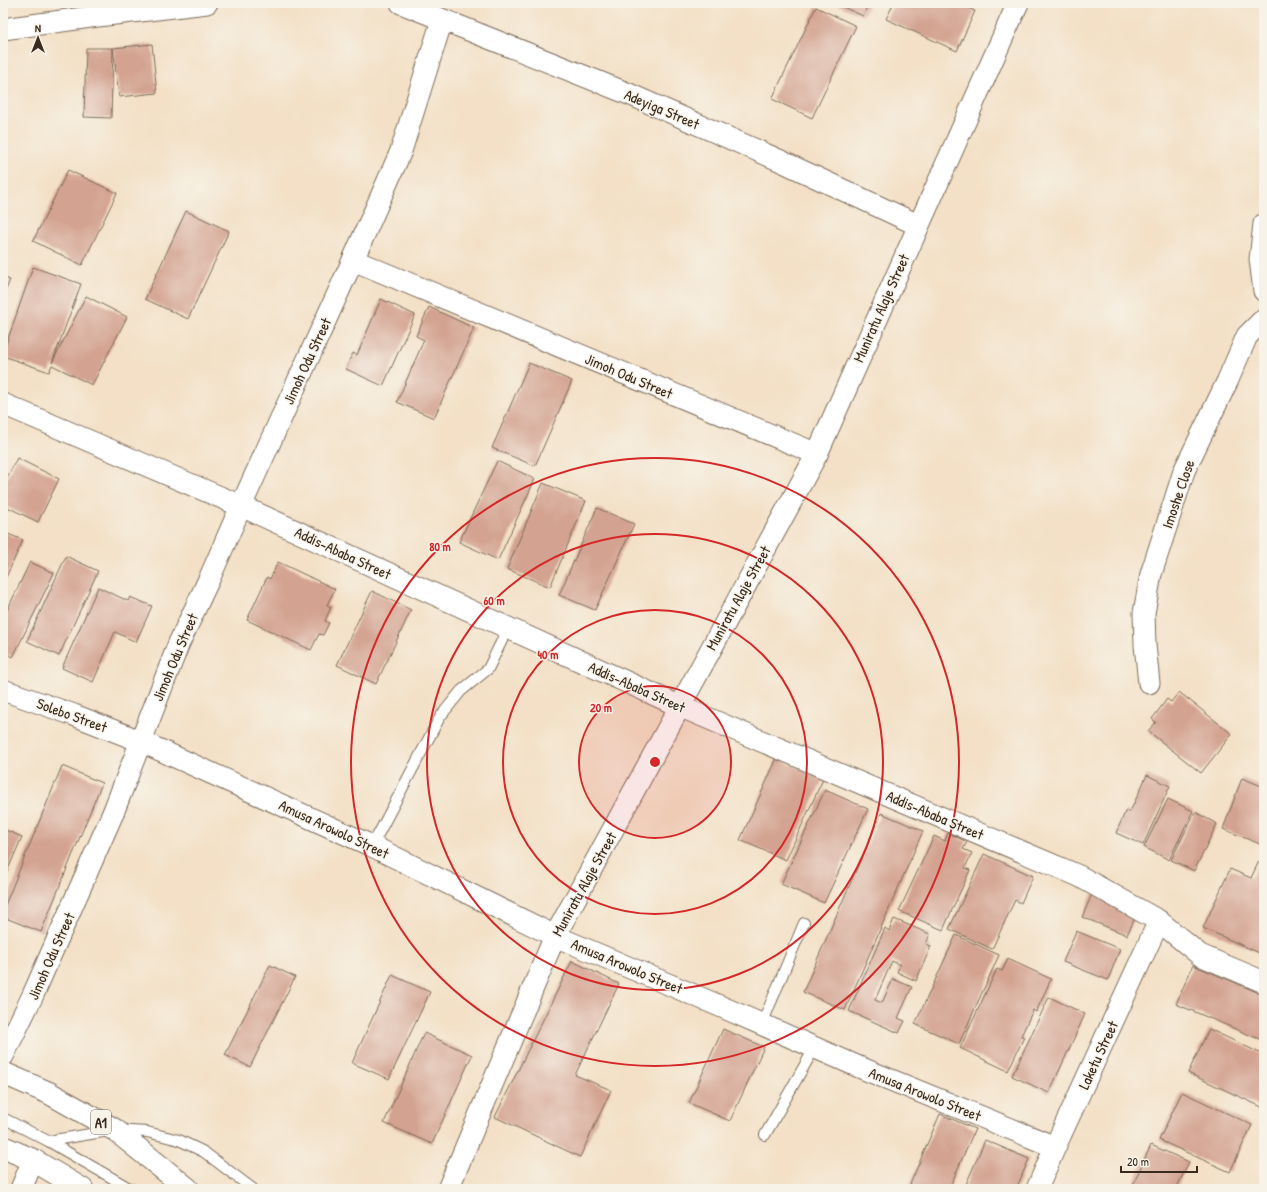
<svg xmlns="http://www.w3.org/2000/svg" width="1267" height="1192" viewBox="0 0 1267 1192" font-family="'Patrick Hand',sans-serif">
<style>
.building{fill:#d3a290}
.lines{fill:none;stroke-linecap:round;stroke-linejoin:round}
.lane-casing{stroke:#7b6a59;stroke-width:12}
.street-casing{stroke:#7b6a59;stroke-width:23}
.highway-casing{stroke:#7b6a59;stroke-width:24}
.lane{stroke:#fff;stroke-width:10}
.street{stroke:#fff;stroke-width:21}
.highway{stroke:#fff;stroke-width:22}
.ring{fill:none;stroke:#d62828;stroke-width:2}
.labels{text-anchor:middle;dominant-baseline:central;stroke-width:3;stroke-linejoin:round;paint-order:stroke}
.shield{fill:#f7f3e8;stroke:#73665b;stroke-width:1}
.shield-label{font-size:14px;font-weight:bold;fill:#3b2a1e}
.street-label{font-size:15px;fill:#3b2a1e;stroke:#f7f3e8}
.centre{fill:#d62828;stroke:#f7f3e8;stroke-width:2}
.ring-label{font-size:12px;text-anchor:middle;font-weight:bold;fill:#d62828;stroke:#f7f3e8;stroke-width:3;stroke-linejoin:round;paint-order:stroke}
</style>
<rect width="100%" height="100%" fill="#f7f3e8"/>
<filter id="ink" filterUnits="userSpaceOnUse"><feTurbulence type="fractalNoise" baseFrequency=".025" numOctaves="2"/><feDisplacementMap in="SourceGraphic" scale="8" xChannelSelector="R" yChannelSelector="G"/><feConvolveMatrix kernelMatrix="1 2 1 2 8 2 1 2 1" color-interpolation-filters="sRGB"/></filter>
<filter id="wash" filterUnits="userSpaceOnUse"><feTurbulence type="fractalNoise" baseFrequency=".012" numOctaves="4" result="noise"/><feDisplacementMap in="SourceGraphic" scale="16" xChannelSelector="R" yChannelSelector="G"/><feGaussianBlur stdDeviation="0.9" result="paint"/><feColorMatrix in="noise" values="0 0 0 0 0 0 0 0 0 0 0 0 0 0 0 0 0 1.4 0 .05"/><feComposite in="paint" operator="in"/></filter>
<g filter="url(#wash)">
<rect width="100%" height="100%" fill="#f3e0c6"/>
<g id="blocks">
<g class="building">
<polygon points="834,3 869,3 863,16"/>
<polygon points="894,3 956,3 975,11 957,51 886,19"/>
<polygon points="816,7 856,26 812,118 772,99"/>
<polygon points="152,44 157,93 119,97 113,48"/>
<polygon points="86,48 113,48 111,118 84,117"/>
<polygon points="68,170 117,193 82,265 33,241"/>
<polygon points="186,211 229,231 188,319 145,299"/>
<polygon points="33,267 81,284 52,363 86,296 127,317 92,385 52,365 49,372 3,356 3,353"/>
<polygon points="3,277 10,280 3,297"/>
<polygon points="381,299 415,315 383,386 346,369 353,353 357,355"/>
<polygon points="429,307 474,328 434,418 397,402 424,340 416,336"/>
<polygon points="529,363 572,381 535,466 492,448"/>
<polygon points="17,458 59,479 38,522 3,505 3,486"/>
<polygon points="497,461 535,479 498,560 459,542"/>
<polygon points="543,483 586,501 550,587 507,569"/>
<polygon points="597,508 634,524 595,610 559,595"/>
<polygon points="3,532 23,540 3,584"/>
<polygon points="66,556 98,571 59,656 27,641"/>
<polygon points="30,562 54,573 13,657 3,652 3,619"/>
<polygon points="278,562 335,589 327,605 331,607 325,621 329,623 323,635 319,634 311,650 247,620 267,577 270,579"/>
<polygon points="98,587 128,601 130,597 152,606 136,642 115,632 93,682 62,668"/>
<polygon points="372,591 411,610 376,684 337,665"/>
<polygon points="1179,692 1232,734 1201,773 1148,731 1156,722 1152,719 1167,699 1171,702"/>
<polygon points="777,758 823,779 786,860 740,840"/>
<polygon points="62,766 102,783 41,932 3,917 3,910"/>
<polygon points="1147,775 1170,786 1143,845 1116,833 1126,810 1130,812"/>
<polygon points="1242,778 1264,787 1264,834 1260,844 1223,829"/>
<polygon points="825,790 868,809 824,903 781,884"/>
<polygon points="1168,799 1193,811 1169,860 1144,847"/>
<polygon points="1195,812 1217,824 1194,871 1171,860"/>
<polygon points="881,813 923,831 845,1010 803,992"/>
<polygon points="3,829 22,837 3,881"/>
<polygon points="948,833 967,842 963,849 972,853 965,868 970,870 943,930 899,911 934,836 945,841"/>
<polygon points="984,854 1033,876 1021,903 1015,900 992,949 949,929"/>
<polygon points="1259,861 1264,863 1264,955 1203,928 1230,869 1251,878"/>
<polygon points="1093,892 1138,911 1127,935 1082,917"/>
<polygon points="894,919 930,934 926,944 931,946 916,981 897,972 900,965 892,961 875,1000 882,1003 893,979 912,987 898,1018 905,1021 899,1033 849,1011 885,928 889,931"/>
<polygon points="1076,931 1120,949 1108,980 1063,962"/>
<polygon points="956,935 999,955 959,1044 915,1024"/>
<polygon points="1008,959 1051,979 1036,1012 1033,1010 1021,1036 1024,1037 1008,1071 960,1048 997,969 1002,971"/>
<polygon points="572,961 619,984 575,1075 611,1090 580,1157 495,1117"/>
<polygon points="270,965 295,977 250,1067 225,1055"/>
<polygon points="1193,965 1264,995 1264,1041 1176,1004"/>
<polygon points="392,975 430,992 389,1079 352,1063"/>
<polygon points="1049,997 1085,1014 1049,1093 1012,1076"/>
<polygon points="723,1029 764,1047 730,1121 689,1103"/>
<polygon points="1209,1029 1264,1055 1264,1108 1188,1073"/>
<polygon points="424,1033 472,1055 432,1144 384,1123"/>
<polygon points="1182,1092 1252,1125 1230,1172 1159,1140"/>
<polygon points="940,1114 975,1129 949,1189 908,1189"/>
<polygon points="985,1140 1029,1159 1016,1189 964,1189"/>
<polygon points="1151,1145 1189,1162 1176,1189 1131,1189"/>
</g>
</g>
</g>
<g filter="url(#ink)">
<use href="#blocks" fill-opacity="0" stroke="#7b6a59" stroke-width="1"/>
<g class="lines">
<defs>
<g id="lane">
<polyline points="372,846 440,717 461,691 488,669 508,628"/>
<polyline points="762,1024 804,923"/>
<polyline points="3,1118 48,1141 131,1189"/>
<polyline points="765,1135 815,1047"/>
<polyline points="48,1141 115,1130 147,1132 179,1140 204,1152 253,1189"/>
</g>
<g id="street">
<polyline points="401,3 629,94 781,161 918,225"/>
<polyline points="3,29 98,16 207,3"/>
<polyline points="1264,224 1260,259 1264,291"/>
<polyline points="353,260 817,454"/>
<polyline points="3,404 241,506 679,706 1079,876 1159,921 1200,955 1264,982"/>
<polyline points="1149,683 1145,645 1144,613 1151,574 1172,509 1184,471 1227,382 1247,336 1262,321 1264,321"/>
<polyline points="3,690 74,715 140,741 372,846 555,936 722,1007 859,1067 1055,1147"/>
<polyline points="3,1056 33,995 113,813 179,643 210,577 241,506 353,260 401,151 442,20"/>
<polyline points="21,1189 33,1160"/>
<polyline points="448,1189 555,936 817,454 1018,3"/>
<polyline points="1037,1189 1055,1147 1159,921"/>
</g>
<g id="highway">
<polyline points="3,1073 49,1093 115,1130 188,1189"/>
<polyline points="3,1147 33,1160 82,1189"/>
</g>
</defs>
<use href="#lane" class="lane-casing"/>
<use href="#street" class="street-casing"/>
<use href="#highway" class="highway-casing"/>
<use href="#lane" class="lane"/>
<use href="#street" class="street"/>
<use href="#highway" class="highway"/>
</g>
</g>
<circle cx="655" cy="762" r="76" fill="#d62828" fill-opacity=".12"/>
<g class="ring">
<circle cx="655" cy="762" r="76"/>
<circle cx="655" cy="762" r="152"/>
<circle cx="655" cy="762" r="228"/>
<circle cx="655" cy="762" r="304"/>
</g>
<g class="labels">
<rect class="shield" x="91" y="1110" width="20" height="24" rx="3"/>
<g class="shield-label">
<text x="101" y="1122">A1</text>
</g>
<g class="street-label">
<text transform="translate(662 109) rotate(23)">Adeyiga Street</text>
<text transform="translate(881 308) rotate(-66)">Muniratu Alaje Street</text>
<text transform="translate(307 361) rotate(-65)">Jimoh Odu Street</text>
<text transform="translate(629 376) rotate(23)">Jimoh Odu Street</text>
<text transform="translate(1178 494) rotate(-71)">Imoshe Close</text>
<text transform="translate(343 553) rotate(25)">Addis-Ababa Street</text>
<text transform="translate(738 598) rotate(-61)">Muniratu Alaje Street</text>
<text transform="translate(175 657) rotate(-67)">Jimoh Odu Street</text>
<text transform="translate(637 687) rotate(24)">Addis-Ababa Street</text>
<text transform="translate(72 715) rotate(20)">Solebo Street</text>
<text transform="translate(935 815) rotate(23)">Addis-Ababa Street</text>
<text transform="translate(334 829) rotate(25)">Amusa Arowolo Street</text>
<text transform="translate(584 884) rotate(-61)">Muniratu Alaje Street</text>
<text transform="translate(51 956) rotate(-66)">Jimoh Odu Street</text>
<text transform="translate(627 966) rotate(23)">Amusa Arowolo Street</text>
<text transform="translate(1098 1055) rotate(-65)">Laketu Street</text>
<text transform="translate(925 1094) rotate(22)">Amusa Arowolo Street</text>
</g>
</g>
<circle cx="655" cy="762" r="6" class="centre"/>
<g class="ring-label">
<text x="440" y="551">80 m</text>
<text x="494" y="605">60 m</text>
<text x="548" y="659">40 m</text>
<text x="601" y="712">20 m</text>
</g>
<rect width="1267" height="1192" fill="none" stroke="#f7f3e8" stroke-width="16"/>
<g transform="translate(38 38)" stroke="#f7f3e8" stroke-width="3" paint-order="stroke">
<path d="M0-3L7 15L0 10L-7 15Z" fill="#3b2a1e"/>
<text y="-6" font-size="11" font-weight="bold" text-anchor="middle" fill="#3b2a1e">N</text>
</g>
<path d="M1121 1166v6h76v-6" fill="none" stroke="#3b2a1e" stroke-width="2"/>
<text x="1127" y="1166" font-size="12" fill="#3b2a1e" stroke="#f7f3e8" stroke-width="3" paint-order="stroke">20 m</text>
</svg>
